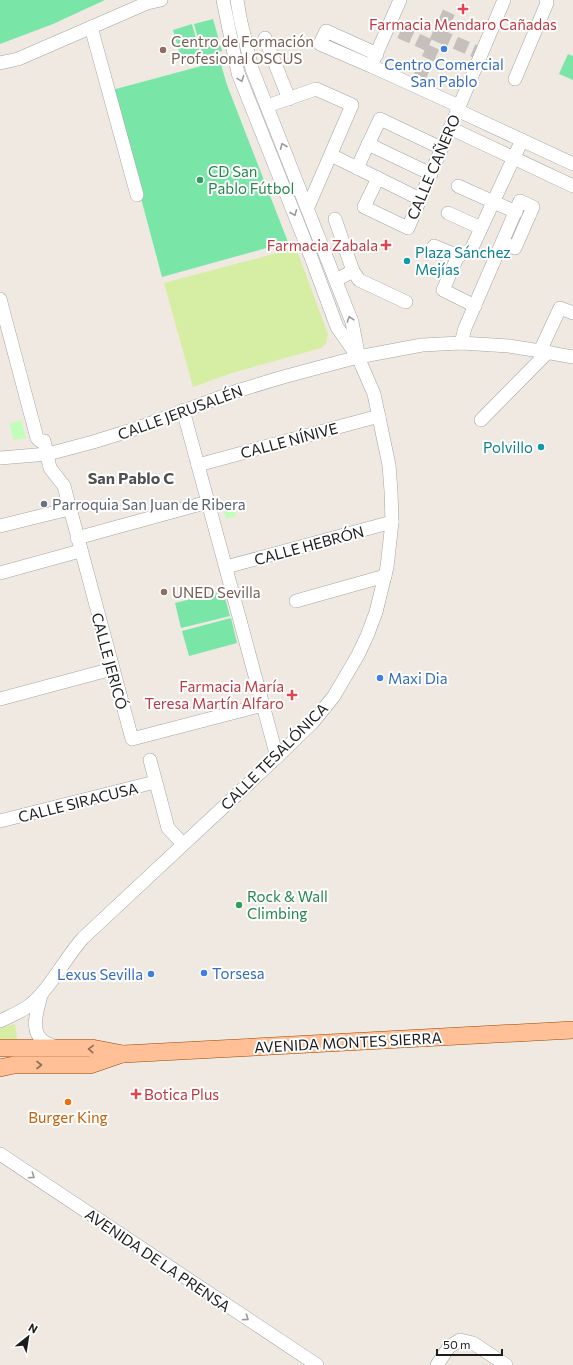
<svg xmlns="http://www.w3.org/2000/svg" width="573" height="1365" viewBox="0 0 573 1365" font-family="Commissioner,sans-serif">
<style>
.grass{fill:#d6eea3}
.park{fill:#c1feba}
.pitch{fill:#79e6a8}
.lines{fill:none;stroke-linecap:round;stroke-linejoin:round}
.minor-tunnel{stroke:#c5c0bb;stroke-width:13;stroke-dasharray:13 6;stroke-linecap:butt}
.minor-casing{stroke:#a4a4a4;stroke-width:14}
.major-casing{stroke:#964900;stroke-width:18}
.minor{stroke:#fff;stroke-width:13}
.major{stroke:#ffbf97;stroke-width:17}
.oneway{stroke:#999}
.oneway2{stroke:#8e6e5a}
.health-dot{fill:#e0444e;stroke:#fff;stroke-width:1.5}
.shop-dot{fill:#3f7fe0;stroke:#fff;stroke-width:1.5}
.education-dot{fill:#8d6e63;stroke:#fff;stroke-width:1.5}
.leisure-dot{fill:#2e9e5b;stroke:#fff;stroke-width:1.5}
.culture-dot{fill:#0f9aa8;stroke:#fff;stroke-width:1.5}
.worship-dot{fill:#6b7280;stroke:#fff;stroke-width:1.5}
.food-dot{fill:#e8710a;stroke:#fff;stroke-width:1.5}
.labels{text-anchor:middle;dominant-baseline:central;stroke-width:4;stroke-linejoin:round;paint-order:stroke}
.health-label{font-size:15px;fill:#be3a42;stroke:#fff;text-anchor:end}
.education-label{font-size:15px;fill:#785e54;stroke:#fff;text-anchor:start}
.shop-label{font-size:15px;fill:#366cbe;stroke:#fff;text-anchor:start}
.street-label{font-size:15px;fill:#1d1d1d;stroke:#fff}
.leisure-label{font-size:15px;fill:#27864d;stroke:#fff;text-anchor:start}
.culture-label{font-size:15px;fill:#0d838f;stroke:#fff;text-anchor:start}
.worship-label{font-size:15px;fill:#5b616d;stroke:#fff;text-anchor:start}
.food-label{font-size:15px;fill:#c56008;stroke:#fff}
.neighbourhood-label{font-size:16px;font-weight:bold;fill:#505050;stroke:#fff}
</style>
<rect width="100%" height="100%" fill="#efe9e2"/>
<g class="grass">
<polygon points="296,248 328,334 326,344 321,348 232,373 193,387 164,283"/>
<polygon points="15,1024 17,1039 0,1039 0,1028"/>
</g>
<g class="park">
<polygon points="21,420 26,438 14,440 9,424"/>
<polygon points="233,504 236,516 226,519 223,507"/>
</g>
<g class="pitch">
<polygon points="0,0 105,0 53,24 0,44"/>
<polygon points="213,19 222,51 203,56 194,24"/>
<polygon points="192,24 201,57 182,62 173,30"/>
<polygon points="568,54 573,56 573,80 559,74"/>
<polygon points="220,61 227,85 288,242 162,277 112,90"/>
<polygon points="223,591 230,616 181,628 175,603"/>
<polygon points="231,618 237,643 189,656 182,631"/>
</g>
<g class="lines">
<g class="minor-tunnel">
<polyline points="400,32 433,47"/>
<polyline points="438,35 479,53"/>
<polyline points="420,76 449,12"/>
</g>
<defs>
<g id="minor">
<polyline points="237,0 240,18 252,69 352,322 358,353"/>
<polyline points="91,27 137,195"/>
<polyline points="265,38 289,99"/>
<polyline points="377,54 326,31 320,44 371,66 400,0"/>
<polyline points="0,63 18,59 147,3 161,0"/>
<polyline points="371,66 459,106"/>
<polyline points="515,79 547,3 546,0"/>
<polyline points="267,106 316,89 352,105 308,207"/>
<polyline points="457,110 573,164"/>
<polyline points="450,128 573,186"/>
<polyline points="368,144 431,174"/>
<polyline points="331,155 420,199"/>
<polyline points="357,168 380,119 441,148"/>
<polyline points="378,178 364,207 408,228 504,0"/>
<polyline points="458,186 516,212"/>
<polyline points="448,213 481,228"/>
<polyline points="335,219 353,271 336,280"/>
<polyline points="434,246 458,256"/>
<polyline points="353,271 359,280 406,302"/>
<polyline points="0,299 37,438 40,441 44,441 50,468 64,486 132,739 263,705"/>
<polyline points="475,306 443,290 458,256 471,250 522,140"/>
<polyline points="461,343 465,328 520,201 533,207 515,248 503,243"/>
<polyline points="540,351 560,308 573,313"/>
<polyline points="183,410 277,757"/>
<polyline points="481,420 548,352"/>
<polyline points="0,458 48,454 93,442 132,430 237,391 283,377 358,357 422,345 461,343 509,346 540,351 573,357"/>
<polyline points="198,465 379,416"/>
<polyline points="0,526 69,509"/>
<polyline points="77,538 208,502"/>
<polyline points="226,567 392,522"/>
<polyline points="0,573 80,551"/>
<polyline points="296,601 385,576"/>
<polyline points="0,699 112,669"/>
<polyline points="150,760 168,828 183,844"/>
<polyline points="0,821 155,782"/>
<path d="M41,995C38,1009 29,1030 43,1041C47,1044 53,1045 57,1048"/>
<path d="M0,1021C10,1016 21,1012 30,1005C50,989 65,958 83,938L277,757L313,722L334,696L358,655L367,636L376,612L387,567L392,522L391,491L389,465L374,394L358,357L337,327L305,241L238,73L223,0"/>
<polyline points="0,1154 317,1365"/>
<polyline points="437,1365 449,1347 460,1340 473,1343 506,1365"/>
</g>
<g id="major">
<polyline points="0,1048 92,1048 123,1054 573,1030"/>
<polyline points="0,1068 14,1065 90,1065 122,1054"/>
</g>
</defs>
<use href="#minor" class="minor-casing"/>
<use href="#major" class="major-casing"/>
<use href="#minor" class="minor"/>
<use href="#major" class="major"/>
</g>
<defs><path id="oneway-chevron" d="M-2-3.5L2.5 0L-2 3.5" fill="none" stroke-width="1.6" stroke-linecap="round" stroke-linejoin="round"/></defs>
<g class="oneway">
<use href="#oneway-chevron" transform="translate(241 79) rotate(69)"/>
<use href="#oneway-chevron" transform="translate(283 146) rotate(-112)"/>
<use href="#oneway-chevron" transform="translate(294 213) rotate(68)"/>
<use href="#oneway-chevron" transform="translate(350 319) rotate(-108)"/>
<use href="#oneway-chevron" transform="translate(32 1176) rotate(34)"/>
<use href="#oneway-chevron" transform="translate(246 1318) rotate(34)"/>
</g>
<g class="oneway2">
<use href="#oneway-chevron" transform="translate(91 1049) rotate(-176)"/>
<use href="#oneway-chevron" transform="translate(39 1065)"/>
</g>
<g class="health-dot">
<path d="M461 3h4v4h4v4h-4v4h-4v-4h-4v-4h4z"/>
<path d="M384 239h4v4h4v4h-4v4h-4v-4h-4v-4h4z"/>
<path d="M290 689h4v4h4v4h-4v4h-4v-4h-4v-4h4z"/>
<path d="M134 1088h4v4h4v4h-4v4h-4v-4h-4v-4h4z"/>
</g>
<g class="shop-dot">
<circle cx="444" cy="49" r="4"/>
<circle cx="380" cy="678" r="4"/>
<circle cx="204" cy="973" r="4"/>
<circle cx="151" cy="974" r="4"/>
</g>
<g class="education-dot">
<circle cx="163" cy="50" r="4"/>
<circle cx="164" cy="592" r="4"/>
</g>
<g class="leisure-dot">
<circle cx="200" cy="180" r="4"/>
<circle cx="239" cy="905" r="4"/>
</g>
<g class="culture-dot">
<circle cx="407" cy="261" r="4"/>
<circle cx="541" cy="447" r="4"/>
</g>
<circle class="worship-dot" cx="44" cy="504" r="4"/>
<circle class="food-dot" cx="68" cy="1102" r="4"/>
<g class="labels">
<g class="health-label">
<text x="463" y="24" text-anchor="middle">Farmacia Mendaro Cañadas</text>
<text x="378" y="245">Farmacia Zabala</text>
<text x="284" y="686">Farmacia María<tspan x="284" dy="17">Teresa Martín Alfaro</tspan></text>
<text x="144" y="1094" text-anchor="start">Botica Plus</text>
</g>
<g class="education-label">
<text x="171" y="41">Centro de Formación<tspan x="171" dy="17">Profesional OSCUS</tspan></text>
<text x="172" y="592">UNED Sevilla</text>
</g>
<g class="shop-label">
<text x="444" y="64" text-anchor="middle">Centro Comercial<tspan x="444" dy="17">San Pablo</tspan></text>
<text x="388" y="678">Maxi Dia</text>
<text x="212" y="973">Torsesa</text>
<text x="143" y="974" text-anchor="end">Lexus Sevilla</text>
</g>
<g class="street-label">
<text transform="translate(433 167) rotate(-67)">CALLE CAÑERO</text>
<text transform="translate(180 412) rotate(-20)">CALLE JERUSALÉN</text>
<text transform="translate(289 440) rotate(-15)">CALLE NÍNIVE</text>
<text transform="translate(309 545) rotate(-15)">CALLE HEBRÓN</text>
<text transform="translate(110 661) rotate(75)">CALLE JERICÓ</text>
<text transform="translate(274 756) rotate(-45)">CALLE TESALÓNICA</text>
<text transform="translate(78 802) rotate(-14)">CALLE SIRACUSA</text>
<text transform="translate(348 1042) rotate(-3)">AVENIDA MONTES SIERRA</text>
<text transform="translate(158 1260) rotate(34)">AVENIDA DE LA PRENSA</text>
</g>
<g class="leisure-label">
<text x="208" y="171">CD San<tspan x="208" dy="17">Pablo Fútbol</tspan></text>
<text x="247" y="896">Rock &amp; Wall<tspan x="247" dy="17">Climbing</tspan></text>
</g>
<g class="culture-label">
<text x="415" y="252">Plaza Sánchez<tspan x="415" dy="17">Mejías</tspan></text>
<text x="533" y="447" text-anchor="end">Polvillo</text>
</g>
<g class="worship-label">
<text x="52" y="504">Parroquia San Juan de Ribera</text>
</g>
<g class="food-label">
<text x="68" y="1117">Burger King</text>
</g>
<g class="neighbourhood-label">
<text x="131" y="477">San Pablo C</text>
</g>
</g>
<g transform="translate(28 1337) rotate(30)" stroke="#ffffff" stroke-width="3" paint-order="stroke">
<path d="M0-3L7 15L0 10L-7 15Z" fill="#1d1d1d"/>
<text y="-6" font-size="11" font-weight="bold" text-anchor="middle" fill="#1d1d1d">N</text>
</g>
<path d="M437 1349v6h65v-6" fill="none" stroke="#1d1d1d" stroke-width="2"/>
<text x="443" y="1349" font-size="12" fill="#1d1d1d" stroke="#ffffff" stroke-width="3" paint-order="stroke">50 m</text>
</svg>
